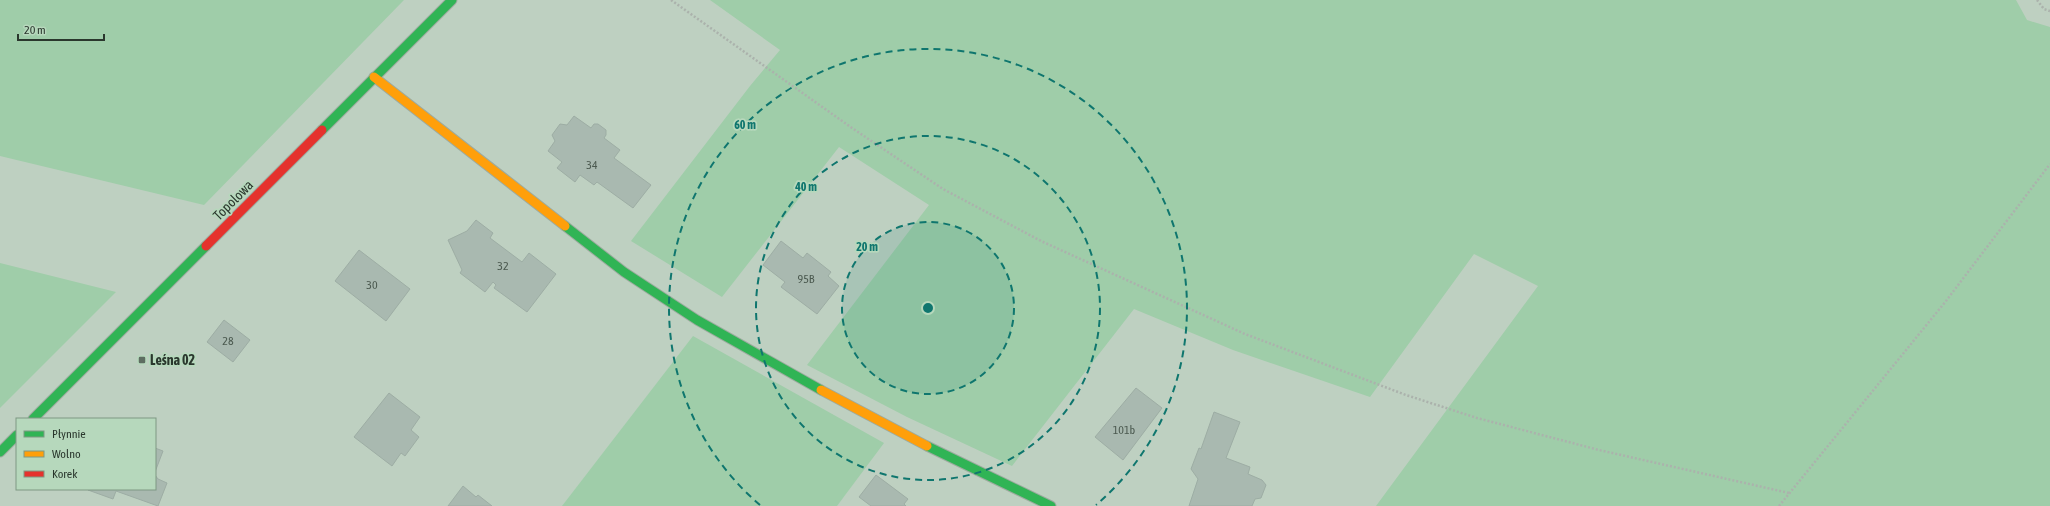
<svg xmlns="http://www.w3.org/2000/svg" width="2050" height="506" viewBox="0 0 2050 506" font-family="'Asap Condensed',sans-serif">
<style>
.green{fill:#9fcda9}
.building{fill:#a9b9b0;stroke:#9dada4}
.lines{fill:none;stroke-linecap:round;stroke-linejoin:round}
.fast-casing{stroke:#9dab9f;stroke-width:11}
.slow-casing{stroke:#9dab9f;stroke-width:11}
.jam-casing{stroke:#9dab9f;stroke-width:11}
.path{stroke:#abb2ac;stroke-width:2.5;stroke-dasharray:2 2;stroke-linecap:butt}
.fast{stroke:#30b455;stroke-width:9}
.slow{stroke:#ff9f0a;stroke-width:9}
.jam{stroke:#e5322d;stroke-width:9}
.ring{fill:none;stroke:#0f766e;stroke-width:2;stroke-dasharray:7 5}
.poi-dot{fill:#5e6d61;stroke:#b6d8bc;stroke-width:1.5}
.labels{text-anchor:middle;dominant-baseline:central;stroke-width:3.5;stroke-linejoin:round;paint-order:stroke}
.number-label{font-size:12px;fill:#4c5a50}
.street-label{font-size:14px;fill:#2a372d;stroke:#b6d8bc}
.poi-label{font-size:14px;font-weight:bold;fill:#2a372d;stroke:#b6d8bc;text-anchor:start}
.centre{fill:#0f766e;stroke:#b6d8bc;stroke-width:2}
.ring-label{font-size:12px;text-anchor:middle;font-weight:bold;fill:#0f766e;stroke:#b6d8bc;stroke-width:3.5;stroke-linejoin:round;paint-order:stroke}
</style>
<rect width="100%" height="100%" fill="#bed0c1"/>
<g class="green">
<polygon points="0,0 404,0 204,205 0,156"/>
<polygon points="710,0 2016,0 2027,20 2050,27 2050,506 1376,506 1538,286 1474,254 1370,397 1233,350 1134,309 1012,466 907,417 807,365 929,205 839,147 722,297 631,241 750,86 780,50"/>
<polygon points="0,263 116,292 0,408"/>
<polygon points="693,336 884,443 837,506 562,506"/>
</g>
<g class="building">
<polygon points="574,116 591,128 594,124 598,124 606,130 606,135 604,138 620,150 614,158 651,185 633,208 597,182 594,185 580,175 575,182 557,168 562,162 548,151 555,141 552,135 560,124 567,125"/>
<polygon points="476,220 493,233 490,238 522,262 529,253 556,274 527,312 494,288 496,285 493,282 485,292 460,273 462,270 448,240 467,231"/>
<polygon points="781,241 803,258 807,253 831,272 828,276 839,286 817,314 781,287 785,282 763,265"/>
<polygon points="359,250 410,289 386,321 335,281"/>
<polygon points="224,320 250,340 233,362 207,342"/>
<polygon points="1136,388 1162,408 1123,460 1095,437"/>
<polygon points="389,393 420,417 411,430 419,437 405,456 401,453 392,466 354,437"/>
<polygon points="1214,412 1240,422 1226,458 1250,467 1248,474 1262,480 1266,485 1261,498 1255,499 1252,506 1189,506 1198,479 1191,469 1199,448 1201,449"/>
<polygon points="155,448 163,451 155,472"/>
<polygon points="155,475 158,479 167,483 158,506 116,491 113,499 88,490 155,489"/>
<polygon points="876,475 908,499 904,504 906,506 871,506 859,497"/>
<polygon points="463,486 476,497 478,495 492,506 448,506"/>
</g>
<g class="lines">
<defs>
<g id="fast">
<polyline points="322,130 452,0"/>
<polyline points="565,226 624,272 697,320 821,390"/>
<polyline points="33,419 206,246"/>
<polyline points="927,446 1051,506"/>
<polyline points="0,452 17,435"/>
</g>
<g id="slow">
<polyline points="374,77 565,226"/>
<polyline points="821,390 927,446"/>
</g>
<polyline id="jam" points="206,246 322,130"/>
</defs>
<use href="#fast" class="fast-casing"/>
<use href="#slow" class="slow-casing"/>
<use href="#jam" class="jam-casing"/>
<g class="path">
<polyline points="671,0 852,128 943,189 1041,241 1245,334 1406,395 1477,418 1599,450 1789,493"/>
<polyline points="2037,0 2044,9 2050,11"/>
<polyline points="1779,506 1946,301 2050,164"/>
</g>
<use href="#fast" class="fast"/>
<use href="#slow" class="slow"/>
<use href="#jam" class="jam"/>
</g>
<circle cx="928" cy="308" r="86" fill="#0f766e" fill-opacity=".12"/>
<g class="ring">
<circle cx="928" cy="308" r="86"/>
<circle cx="928" cy="308" r="172"/>
<path d="M760 505A259 259 0 1 1 1096 505"/>
</g>
<rect class="poi-dot" x="138" y="356" width="8" height="8" rx="2"/>
<g class="labels">
<g class="number-label">
<text x="592" y="165">34</text>
<text x="503" y="266">32</text>
<text x="806" y="279">95B</text>
<text x="372" y="285">30</text>
<text x="228" y="341">28</text>
<text x="1124" y="430">101b</text>
</g>
<g class="street-label">
<text transform="translate(233 200) rotate(-45)">Topolowa</text>
</g>
<g class="poi-label">
<text x="150" y="360">Leśna 02</text>
</g>
</g>
<circle cx="928" cy="308" r="6" class="centre"/>
<g class="ring-label">
<text x="745" y="129">60 m</text>
<text x="806" y="191">40 m</text>
<text x="867" y="251">20 m</text>
</g>
<rect x="16" y="418" width="140" height="72" fill="#b6d8bc" stroke="#7e9883"/>
<rect x="24" y="431" width="20" height="6" fill="#30b455" stroke="#7e9883"/>
<text x="52" y="438" font-size="12" fill="#2a372d">Płynnie</text>
<rect x="24" y="451" width="20" height="6" fill="#ff9f0a" stroke="#7e9883"/>
<text x="52" y="458" font-size="12" fill="#2a372d">Wolno</text>
<rect x="24" y="471" width="20" height="6" fill="#e5322d" stroke="#7e9883"/>
<text x="52" y="478" font-size="12" fill="#2a372d">Korek</text>
<path d="M18 34v6h86v-6" fill="none" stroke="#2a372d" stroke-width="2"/>
<text x="24" y="34" font-size="12" fill="#2a372d" stroke="#b6d8bc" stroke-width="3" paint-order="stroke">20 m</text>
</svg>
